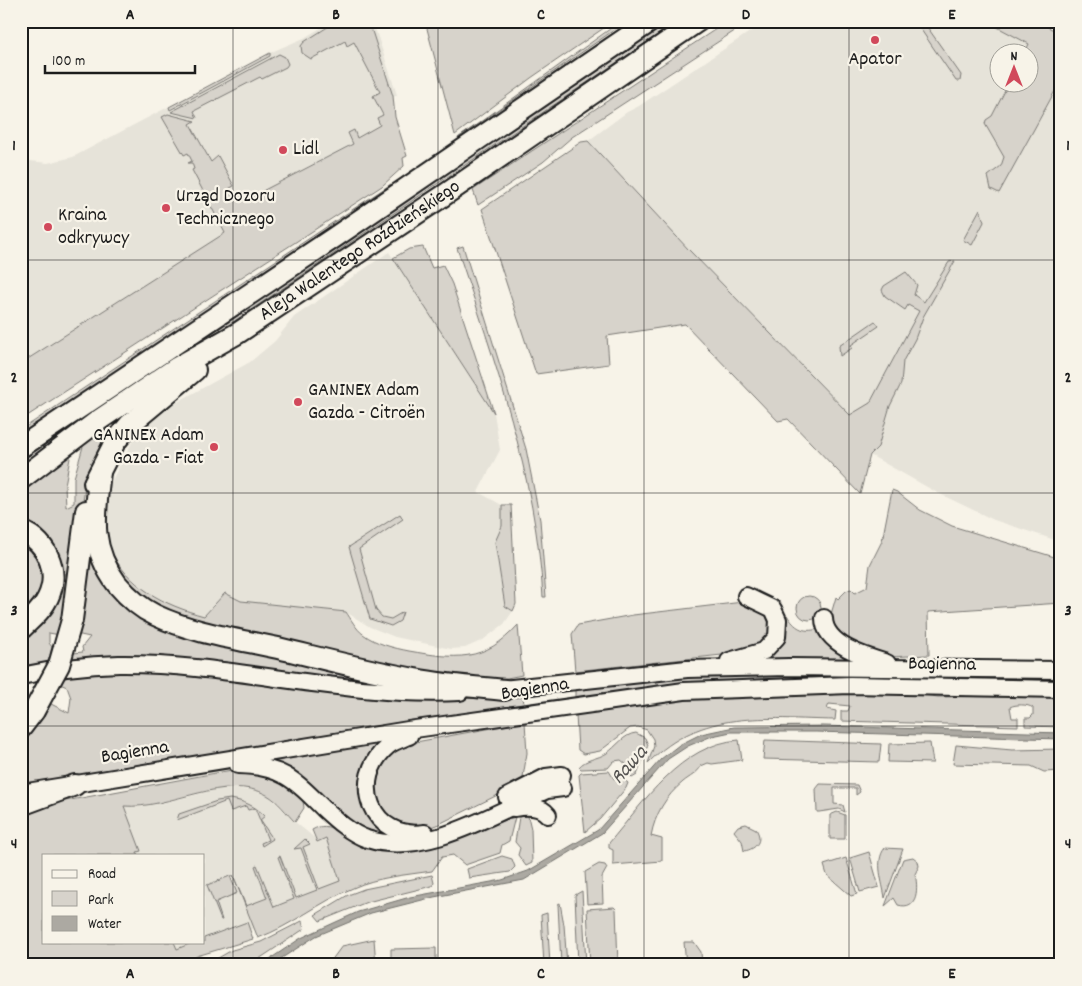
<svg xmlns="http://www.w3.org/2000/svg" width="1082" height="986" viewBox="0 0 1082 986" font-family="Dekko,sans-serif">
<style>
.built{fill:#e6e3d9;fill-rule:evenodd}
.green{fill:#d7d3cb;stroke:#7a7874}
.water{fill:#aca9a2;stroke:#72716c}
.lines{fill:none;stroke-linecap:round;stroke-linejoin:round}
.primary-casing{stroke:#1c1c1c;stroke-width:20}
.highway-casing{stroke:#1c1c1c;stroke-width:24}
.primary{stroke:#f7f3e8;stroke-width:16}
.highway{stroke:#f7f3e8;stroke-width:20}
.highway-bridge-casing{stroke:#1c1c1c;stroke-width:24;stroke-linecap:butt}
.highway-bridge{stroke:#f7f3e8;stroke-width:20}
.grid{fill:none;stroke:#1c1c1c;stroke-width:1;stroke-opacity:0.55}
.poi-dot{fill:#d1495b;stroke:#f7f3e8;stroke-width:2}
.labels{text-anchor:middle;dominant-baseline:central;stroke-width:4.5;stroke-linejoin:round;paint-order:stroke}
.poi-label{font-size:20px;fill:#1c1c1c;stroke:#f7f3e8;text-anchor:start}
.street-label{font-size:20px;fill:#1c1c1c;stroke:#f7f3e8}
.water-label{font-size:21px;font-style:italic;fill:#565452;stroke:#f7f3e8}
.neatline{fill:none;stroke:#1c1c1c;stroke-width:2}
.grid-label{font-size:16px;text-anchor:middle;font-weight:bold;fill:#1c1c1c}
</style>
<rect width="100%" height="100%" fill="#f7f3e8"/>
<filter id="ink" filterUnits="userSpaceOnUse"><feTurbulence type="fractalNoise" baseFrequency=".02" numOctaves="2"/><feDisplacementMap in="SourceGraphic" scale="10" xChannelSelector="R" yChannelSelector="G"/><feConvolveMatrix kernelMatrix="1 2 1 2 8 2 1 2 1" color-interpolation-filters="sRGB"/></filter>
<g filter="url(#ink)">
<g class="built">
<polygon points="332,21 373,22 397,95 393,97 396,122 279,182 230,231 23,362 21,358 21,160 48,163 73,157 276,50 304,38"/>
<path d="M766,21H1061V542L994,520L936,492L870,455L850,415L689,250L588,141L627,112L639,106ZM1000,52H1030V82H1000Z"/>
<polygon points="389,252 494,413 500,450 478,492 502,505 502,526 495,542 505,606 513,611 504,624 483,640 465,648 451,649 395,637 370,627 346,612 241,601 225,593 204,616 176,608 147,592 123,571 110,552 105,537 105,502 111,482 138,431 159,412 250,362 275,341 294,317"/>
<polygon points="222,788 254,790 269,796 295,822 316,839 326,837 346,891 168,963 160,942 204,942 204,855 126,855 124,806 137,807 163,803"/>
</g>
<g class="green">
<polygon points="337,21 368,21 370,25 393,96 395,117 407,156 403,158 404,166 382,186 21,420 21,358 23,362 225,233 192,170 194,169 192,163 188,163 192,161 188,153 184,155 162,117 168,114 195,121 190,124 211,162 218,156 234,186 228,189 233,199 246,193 249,198 353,144 348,133 354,130 357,138 380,125 377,118 383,115 373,96 380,92 354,42 347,46 345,41 311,59 302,53 301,46 304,42"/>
<polygon points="425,21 614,21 531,78 455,135"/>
<polygon points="621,21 627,21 458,138"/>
<polygon points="666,21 678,21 159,372 21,470 21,462 48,441 531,116"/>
<polygon points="728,21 750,21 572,137 543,162 478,205 473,190"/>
<polygon points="915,21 923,21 961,75 960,81 956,81"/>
<polygon points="986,21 1037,21 1061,34 1061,80 999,193 991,189 988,176 1001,166 1004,157 985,124 986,120 992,116 1009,83 1030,82 1030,52 1025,52 1029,44"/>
<polygon points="270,53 270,56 170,110 169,107"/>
<polygon points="279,54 285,57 288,64 286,67 262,79 260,77 194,111 197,118 171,112"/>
<polygon points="588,141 689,250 850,415 870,403 919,311 908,305 905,310 885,296 882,290 884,286 906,272 917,285 914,295 924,302 949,262 955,261 923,317 915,339 903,361 901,384 890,406 878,447 870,455 860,494 788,419 778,421 685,324 607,336 609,364 536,374 482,209 581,142"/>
<polygon points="391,184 369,202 21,435 21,430 45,414"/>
<polygon points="980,209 984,222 972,245 963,240"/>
<path d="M463,246L526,449L540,520L546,597H543C536,477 495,362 457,248Z"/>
<polygon points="423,247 432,268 443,265 452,284 494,413 393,258 409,249"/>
<polygon points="875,321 879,326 851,345 852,348 840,356 839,346"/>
<polygon points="132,409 86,483 60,635 49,633 49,643 52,647 50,655 54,655 51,664 21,670 21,638 56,594 21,524 21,487 72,447 65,485 66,507 74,503 74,478 84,443"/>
<polygon points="892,490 897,492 920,510 952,526 1061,559 1061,603 928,612 929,655 888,657 844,639 829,621 836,597 838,599 846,591 851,589 855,593 867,587 870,565 882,541"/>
<polygon points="502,505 511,505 516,604 513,611 505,606 495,542 502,526"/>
<polygon points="400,514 403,519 359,549 376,610 382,617 391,619 403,612 400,621 391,626 370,619 349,547"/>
<polygon points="21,537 37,550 45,585 21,620"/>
<polygon points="88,539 127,601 404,684 69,661 73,653 83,652 82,647 90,637 76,634"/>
<path d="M109,548C128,587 164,605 204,616L225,593L241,601L346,612C351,619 356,629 363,634C376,644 394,648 409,651C455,659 484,663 518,625L522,675L507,678L448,681L163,612L122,581Z"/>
<circle cx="809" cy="608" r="12"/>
<polygon points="743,602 756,604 772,619 768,641 731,654 575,671 572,634 578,625 633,615"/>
<path d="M787,615C795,628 803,633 818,629L855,659L767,660L766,659L784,633Z"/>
<polygon points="147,671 445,699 523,697 524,704 21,787 21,737 45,706 49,708 51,704 69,713 71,698 67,687 60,684 64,675"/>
<polygon points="770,673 1061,676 1061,682 651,688 575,697 575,689 690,677"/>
<path d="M901,692L938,697L1061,695V727L1025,726V718H1030L1033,715V708C1028,704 1015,704 1010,707L1012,718H1018V726L841,721V711H848L850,706L829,704L827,709L836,711L835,720C765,719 702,708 648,763L654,746L653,739L647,730L638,727L630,728L600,751L584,754L578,750L576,715L726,694Z"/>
<polygon points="525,722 527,753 522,783 439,824 428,828 406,828 381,810 373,786 383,759 405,744"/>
<path d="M636,733L645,738L648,745L637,775L632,778L627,773V765L621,760L614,761L608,768L581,769L579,767C585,759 598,759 607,753C616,747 624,734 636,733Z"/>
<path d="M739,740L742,760L712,764L708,763L701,766C698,773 689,777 683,782C666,796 655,814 651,836L662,839V861L613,865V850L609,848V843C643,803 681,744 739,740Z"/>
<polygon points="765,740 881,744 879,762 763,759"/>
<polygon points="382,742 363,771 392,835 360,830 270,761"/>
<polygon points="930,743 933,763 888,762 889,744"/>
<polygon points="956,745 1012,750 1061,749 1061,771 1044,772 1031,766 953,764"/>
<path d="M232,770L265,773L299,793L303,801L304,808L295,822C287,814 278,801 267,795C227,772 168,810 124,806L141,851L137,852L138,855H44V942H174L177,949L194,942H204V938L247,922L253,939L197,956L182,965H21V815L49,804Z"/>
<polygon points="609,771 614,779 622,778 628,783 626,788 600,819 585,832 579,775 581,773"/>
<polygon points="820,784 857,785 860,792 856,795 856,788 834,788 834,804 843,805 845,812 839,809 819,812 817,812 816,789"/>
<path d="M230,799C244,801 255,806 265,816L260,820L273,839L262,846L261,843L268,840L255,808L248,810L246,806L231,811L227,801L177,820L179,814L217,801Z"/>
<polygon points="837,812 845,815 845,839 830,839 830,815"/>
<polygon points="521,815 528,816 531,829 532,863 526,866 518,855 520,848 515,842 519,817"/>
<path d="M515,817L509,841L502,845L500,853L465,865L453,855L442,857L432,871C406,875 377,877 353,888C319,902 293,925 258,938L233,875L246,906L267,898L255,866L257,865L274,907L294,899L278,857L280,856L296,898L317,890L301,848L294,849L305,839L310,844L303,847L319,889L340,881L326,838L317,842L312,830C331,819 339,836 356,843C364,847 373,848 382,850C428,857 472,831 515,817Z"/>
<path d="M746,824L756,829C763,840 757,849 744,851L742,841L734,831L738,826Z"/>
<path d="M885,848L903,849L885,898C883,883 874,861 885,848Z"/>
<polygon points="869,852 879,887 860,892 850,858"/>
<polygon points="502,856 512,859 515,867 510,872 469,878 467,869"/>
<path d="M913,857L918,861L919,866L915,874C918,886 919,911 898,905L894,898L885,906L903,859Z"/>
<polygon points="846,858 857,894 851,896 827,875 824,865"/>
<polygon points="599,864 605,865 607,868 602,877 603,903 587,904 585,872"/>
<polygon points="432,875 434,883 432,886 367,902 320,921 315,915 348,895 364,889"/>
<polygon points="230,876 237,893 216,902 222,920 221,920 207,885"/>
<polygon points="582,891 586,965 578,965 575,895"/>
<polygon points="560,903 564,925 567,965 561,965 558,904"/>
<polygon points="614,907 616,909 618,965 590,965 587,909"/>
<polygon points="547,913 550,965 544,965 541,915"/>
<polygon points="302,921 304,929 250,965 213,965 213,961 232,950 261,942"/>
<polygon points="374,939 376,965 328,965 342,946"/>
<polygon points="684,942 694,942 701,952 702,965 686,965"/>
<polygon points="436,948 436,965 391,965 391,949"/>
</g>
<polygon class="water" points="823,726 1061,733 1061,739 816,732 731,732 712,736 688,746 668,759 602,833 524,880 434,897 371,913 316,936 271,965 261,965 301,938 358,912 410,897 502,880 528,871 598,830 661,759 679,745 701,734 734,727"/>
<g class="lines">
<defs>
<g id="primary">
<path d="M824,618C824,645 866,657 887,663"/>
<polyline points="729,661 764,651 777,637 778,620 773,609 746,596"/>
<path d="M21,676C53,669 86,665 119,664C233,663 345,698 460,692"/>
<polyline points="494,690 687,669 789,667 1061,670"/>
<path d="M409,736C402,739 393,741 388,746C348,780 371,841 425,833"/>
<path d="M238,765C281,766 294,779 323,808C336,820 350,833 367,839C426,858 495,812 547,790L563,788"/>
<polyline points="21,793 408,730 684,691 850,685 1061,689"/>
<polyline points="507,797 546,777 562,775"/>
<path d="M514,808C526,806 540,805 548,815"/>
</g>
<g id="highway">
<polyline points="21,447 335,237 651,21"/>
<path d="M100,472C95,515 89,547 117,584C128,597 140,608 155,615C193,633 237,639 278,648C324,659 369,671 415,679C445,685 475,687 505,690"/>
<path id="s1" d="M21,479L99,420L176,368L238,333L443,196L698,21"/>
<polyline points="94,483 115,442 129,425 195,370"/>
<path d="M21,531C49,542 62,576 45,603C39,613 29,621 21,629"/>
<polyline points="72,620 86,511"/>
<polyline points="21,728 34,711"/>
<polyline points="21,805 75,785"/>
</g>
</defs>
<use href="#primary" class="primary-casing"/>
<use href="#highway" class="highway-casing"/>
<use href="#primary" class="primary"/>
<use href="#highway" class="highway"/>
<defs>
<polyline id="highway-bridge" points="34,711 59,665 72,620"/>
</defs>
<use href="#highway-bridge" class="highway-bridge-casing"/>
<use href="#highway-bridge" class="highway-bridge"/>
</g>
</g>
<path class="grid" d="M233,21V965M438,21V965M644,21V965M849,21V965M21,260H1061M21,493H1061M21,726H1061"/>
<g class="poi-dot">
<circle cx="875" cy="40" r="5"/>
<circle cx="283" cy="150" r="5"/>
<circle cx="166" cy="208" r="5"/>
<circle cx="48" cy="227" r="5"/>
<circle cx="298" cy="402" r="5"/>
<circle cx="214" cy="447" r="5"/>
</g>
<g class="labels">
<g class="poi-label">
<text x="875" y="60" text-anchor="middle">Apator</text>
<text x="293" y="150">Lidl</text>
<text x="176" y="197">Urząd Dozoru<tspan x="176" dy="23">Technicznego</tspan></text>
<text x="58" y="216">Kraina<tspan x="58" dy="23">odkrywcy</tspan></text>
<text x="308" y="391">GANINEX Adam<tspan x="308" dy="23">Gazda - Citroën</tspan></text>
<text x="204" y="436" text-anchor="end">GANINEX Adam<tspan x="204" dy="23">Gazda - Fiat</tspan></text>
</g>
<g class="street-label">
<text stroke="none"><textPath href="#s1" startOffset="409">Aleja Walentego Roździeńskiego</textPath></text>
<text transform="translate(942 665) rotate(1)">Bagienna</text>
<text transform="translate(535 690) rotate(-9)">Bagienna</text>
<text transform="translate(135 753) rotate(-9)">Bagienna</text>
</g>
<g class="water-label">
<text transform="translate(630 766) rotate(-48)">Rawa</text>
</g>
</g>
<rect width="1082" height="986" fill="none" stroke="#f7f3e8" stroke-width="55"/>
<rect x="42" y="854" width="162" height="90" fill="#f7f3e8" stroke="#9f9d96"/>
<rect x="52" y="870" width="25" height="8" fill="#f7f3e8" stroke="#9f9d96"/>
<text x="88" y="878" font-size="15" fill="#1c1c1c">Road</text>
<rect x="52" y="891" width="25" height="15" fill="#d7d3cb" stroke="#9f9d96"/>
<text x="88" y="904" font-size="15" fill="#1c1c1c">Park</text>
<rect x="52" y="916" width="25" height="15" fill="#aca9a2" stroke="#9f9d96"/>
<text x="88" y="928" font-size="15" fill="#1c1c1c">Water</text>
<g transform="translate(1014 68)"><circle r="24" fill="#f7f3e8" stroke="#9f9d96"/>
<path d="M0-4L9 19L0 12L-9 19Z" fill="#d1495b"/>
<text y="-8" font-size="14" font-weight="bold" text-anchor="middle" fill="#1c1c1c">N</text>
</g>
<path d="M45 65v8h150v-8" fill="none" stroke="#1c1c1c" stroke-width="2.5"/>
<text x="52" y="65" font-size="15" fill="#1c1c1c" stroke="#f7f3e8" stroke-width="4" paint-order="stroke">100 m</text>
<rect x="28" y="28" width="1026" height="930" class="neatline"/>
<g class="grid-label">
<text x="130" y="19">A</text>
<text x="336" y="19">B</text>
<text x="541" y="19">C</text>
<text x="746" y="19">D</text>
<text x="952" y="19">E</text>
<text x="14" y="150">1</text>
<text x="1068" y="150">1</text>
<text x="14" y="382">2</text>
<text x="1068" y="382">2</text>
<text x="14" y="615">3</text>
<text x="1068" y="615">3</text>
<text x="14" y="848">4</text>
<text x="1068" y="848">4</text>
<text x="130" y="978">A</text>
<text x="336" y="978">B</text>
<text x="541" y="978">C</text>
<text x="746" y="978">D</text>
<text x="952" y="978">E</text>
</g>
</svg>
